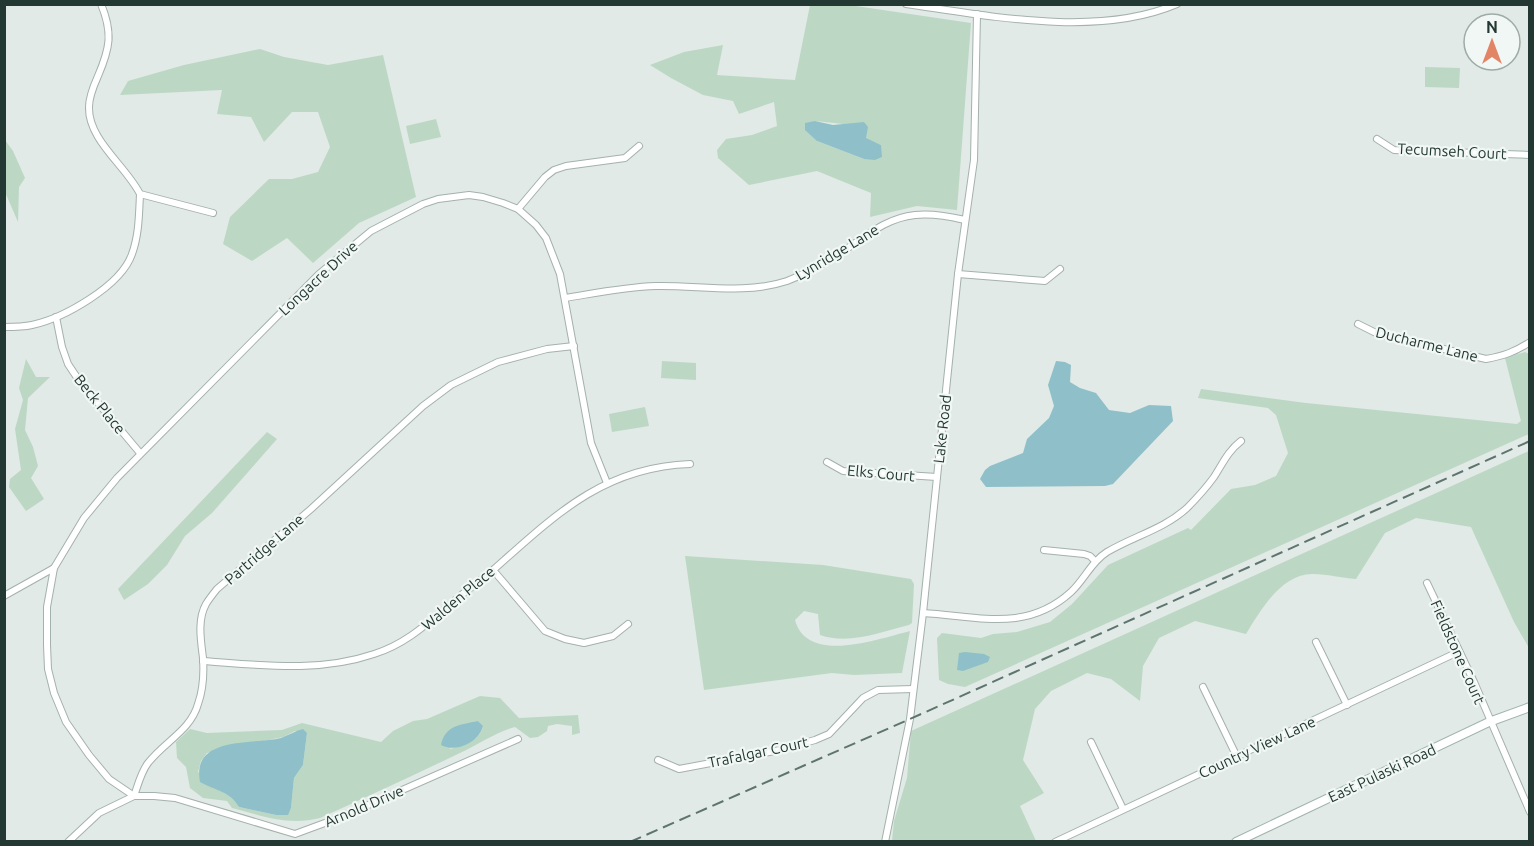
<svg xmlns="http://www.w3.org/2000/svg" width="1534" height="846" viewBox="0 0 1534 846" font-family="Ubuntu,sans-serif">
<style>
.green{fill:#bcd8c4;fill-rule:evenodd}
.water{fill:#8fc0c9}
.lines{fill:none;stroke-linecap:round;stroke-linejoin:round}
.minor-casing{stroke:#a4b1ac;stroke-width:8}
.secondary-casing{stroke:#a1b4ad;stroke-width:10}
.minor{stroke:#fff;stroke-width:6}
.secondary{stroke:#fff;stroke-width:8}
.rail{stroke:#5e746e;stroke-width:2;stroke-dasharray:12 6;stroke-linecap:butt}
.labels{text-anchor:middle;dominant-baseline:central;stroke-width:4.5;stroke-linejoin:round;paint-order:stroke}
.street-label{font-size:15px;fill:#233832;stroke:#f1f7f4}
</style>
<rect width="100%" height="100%" fill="#e1eae6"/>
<g class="green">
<path d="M810,5H849L971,23L957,210L917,206L870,217L871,193L817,171L749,185L718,158L717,150L726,139L752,135L777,126L774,102L739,114L733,101L703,95L671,78L650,65L684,52L723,45L717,75L795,80ZM815,121L843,124L865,135L866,139L881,145L864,159L817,141Z"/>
<polygon points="260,49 284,57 328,65 383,55 416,197 359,223 313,263 287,238 252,261 223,244 230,217 269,179 292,179 318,172 330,147 318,112 292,112 264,142 251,117 217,114 222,90 120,95 128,81 184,65"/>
<polygon points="1425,67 1460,68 1459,88 1425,87"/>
<polygon points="436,119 441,137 410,144 406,126"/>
<polygon points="5,140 13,151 25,178 19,187 18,222 5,192"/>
<polygon points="1525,352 1529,354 1529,434 965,687 948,684 939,680 937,638 942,633 981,638 993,634 1017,632 1050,622 1072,604 1108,565 1188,528 1191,530 1231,489 1255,485 1276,476 1288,453 1276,415 1268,408 1198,398 1201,389 1306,403 1517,424 1521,421 1505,358"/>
<polygon points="26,359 36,377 50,377 28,398 25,430 33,447 38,466 31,478 44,499 26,511 9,487 10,479 21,470 15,429 23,400 19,388"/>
<polygon points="662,361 696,363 696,380 661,378"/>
<polygon points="645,407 649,426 612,432 609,414"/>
<polygon points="267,432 277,439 212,513 185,536 167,565 148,584 124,600 118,589"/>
<path d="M1529,451V648L1514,622L1471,527L1416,518L1385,533L1356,579C1342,578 1327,574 1313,574C1282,573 1260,611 1246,634L1195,621L1159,638L1143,666L1140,701L1111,679L1087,673L1051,691L1035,709L1023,760L1044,793L1020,806L1036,841H892L894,821L907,778L911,731Z"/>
<path d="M685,556L823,565L911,579L914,584L912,623L909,625C881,632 849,645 820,635L818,614L804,611L795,620C807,665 878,639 910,631L902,673L854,675L832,673L704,690Z"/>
<path d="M480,696L500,698L519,718L578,715L580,733L572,735V726L557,724L548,726L547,731L538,737L530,738L515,727C498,731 477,745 460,753C414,775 367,797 320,818C288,826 263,816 232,808L227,801L203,798L190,788L186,767L177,758L176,742L190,729L207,733L282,730L302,723L381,742L393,731L413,721L427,719ZM478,721L483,727C479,741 462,747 449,749ZM295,731L307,733L303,765L294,778L291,808L287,815H276L239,807L234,798L198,772L201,761L207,753L283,737Z"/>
</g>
<g class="water">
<polygon points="815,121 833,125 864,122 868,127 866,138 881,145 882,157 875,160 864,159 817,141 805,130 805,123"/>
<polygon points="1056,361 1065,362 1071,365 1070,382 1080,388 1096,393 1109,410 1130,413 1149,405 1171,406 1173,421 1113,484 1105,486 986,487 980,479 985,470 990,466 1023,453 1027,439 1049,418 1054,406 1048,385"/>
<polygon points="965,652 984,654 990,657 988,662 963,671 957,670 959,653"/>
<path d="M478,721L483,726C479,743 455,753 441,745C445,725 460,725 478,721Z"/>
<path d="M303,729L307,733L303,765L294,778L291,808L288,815H276L239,807C230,791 216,791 200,782C191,735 253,745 281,738C289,735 295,731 303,729Z"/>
</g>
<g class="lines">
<defs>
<g id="minor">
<path d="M101,4C113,33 110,48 98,76C94,85 89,96 89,107C88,140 126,166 140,194L213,213"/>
<path d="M906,4C990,16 1097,38 1177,4"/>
<polyline points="1377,139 1394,150 1530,155"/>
<polyline points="518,209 545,177 554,170 566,166 625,158 639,146"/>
<polyline points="958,274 1045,281 1060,269"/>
<path d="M565,298C596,293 625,287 656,286C699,285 745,295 787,281C805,274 823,264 839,254C864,238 885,218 915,215C932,213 948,216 965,220"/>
<polyline points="56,317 62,347 68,364 78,379 140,453"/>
<path d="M1358,324L1376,333L1486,359C1503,356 1515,352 1530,342"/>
<path d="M4,327C14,327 23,327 32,325C64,318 121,286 132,254C139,235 139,214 140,194"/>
<polyline points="827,462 843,471 937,477"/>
<polyline points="1044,550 1084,554 1090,556 1095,561"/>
<polyline points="54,568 47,607 47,645 48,669 54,693 66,722 89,755 109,779 134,796 154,796 175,798 295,834 341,817 518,739"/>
<polyline points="493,570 545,631 565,639 584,643 613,636 628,624"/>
<polyline points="1427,583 1474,682 1530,812"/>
<polyline points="4,596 54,568 84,518 117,478 319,274 371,231 423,204 438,199 469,195 483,197 503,203 518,209 536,225 546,238 560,274 591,443 607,483"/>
<path d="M923,613C978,616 1026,633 1071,592C1085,579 1091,562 1107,552C1134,536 1164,529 1187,508C1197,498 1206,488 1214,477C1223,463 1228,451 1241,441"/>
<polyline points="1316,642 1347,705"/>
<path d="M203,661C261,665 318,673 374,654C406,644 428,623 453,602C466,591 479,581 492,571C554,516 603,467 690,464"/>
<polyline points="1203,687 1237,757"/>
<polyline points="1091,742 1123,809"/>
<polyline points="658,760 679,769 780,750 815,740 829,734 863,698 878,690 913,689"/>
<path d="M68,842L99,813L134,796C138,785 141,772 148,763C164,742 191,730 198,704C203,690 204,673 203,658C201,641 197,620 206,604C209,599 213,594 217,589L311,509L423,406L451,385L498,362L547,349L574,346"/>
<polyline points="885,842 910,719 923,613 958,274 974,160 977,14"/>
<polyline points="1055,842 1458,652"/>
</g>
<polyline id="secondary" points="1236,842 1489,722 1530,707"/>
</defs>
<use href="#minor" class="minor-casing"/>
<use href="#secondary" class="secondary-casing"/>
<use href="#minor" class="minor"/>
<use href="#secondary" class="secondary"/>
<polyline class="rail" points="630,842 910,719 1530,441"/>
</g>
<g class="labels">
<g class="street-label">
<text transform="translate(1452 151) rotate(3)">Tecumseh Court</text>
<text transform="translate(837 252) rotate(-31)">Lynridge Lane</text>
<text transform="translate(318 278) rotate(-43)">Longacre Drive</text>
<text transform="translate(1427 344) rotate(14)">Ducharme Lane</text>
<text transform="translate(100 404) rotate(51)">Beck Place</text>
<text transform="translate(942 429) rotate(-84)">Lake Road</text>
<text transform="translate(881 473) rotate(5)">Elks Court</text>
<text transform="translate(264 549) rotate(-41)">Partridge Lane</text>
<text transform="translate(458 598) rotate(-40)">Walden Place</text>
<text transform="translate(1458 652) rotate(66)">Fieldstone Court</text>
<text transform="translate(1257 747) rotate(-25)">Country View Lane</text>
<text transform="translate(758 752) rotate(-12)">Trafalgar Court</text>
<text transform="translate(1382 773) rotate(-25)">East Pulaski Road</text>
<text transform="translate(364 806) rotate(-23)">Arnold Drive</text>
</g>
</g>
<rect width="1534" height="846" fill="none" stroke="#233832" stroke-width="12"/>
<g transform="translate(1492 42)"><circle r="28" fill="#f1f7f4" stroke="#9faba6" stroke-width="1.5"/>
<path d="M0-4.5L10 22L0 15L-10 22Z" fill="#e28567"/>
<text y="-9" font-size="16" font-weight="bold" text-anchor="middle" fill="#233832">N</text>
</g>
</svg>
